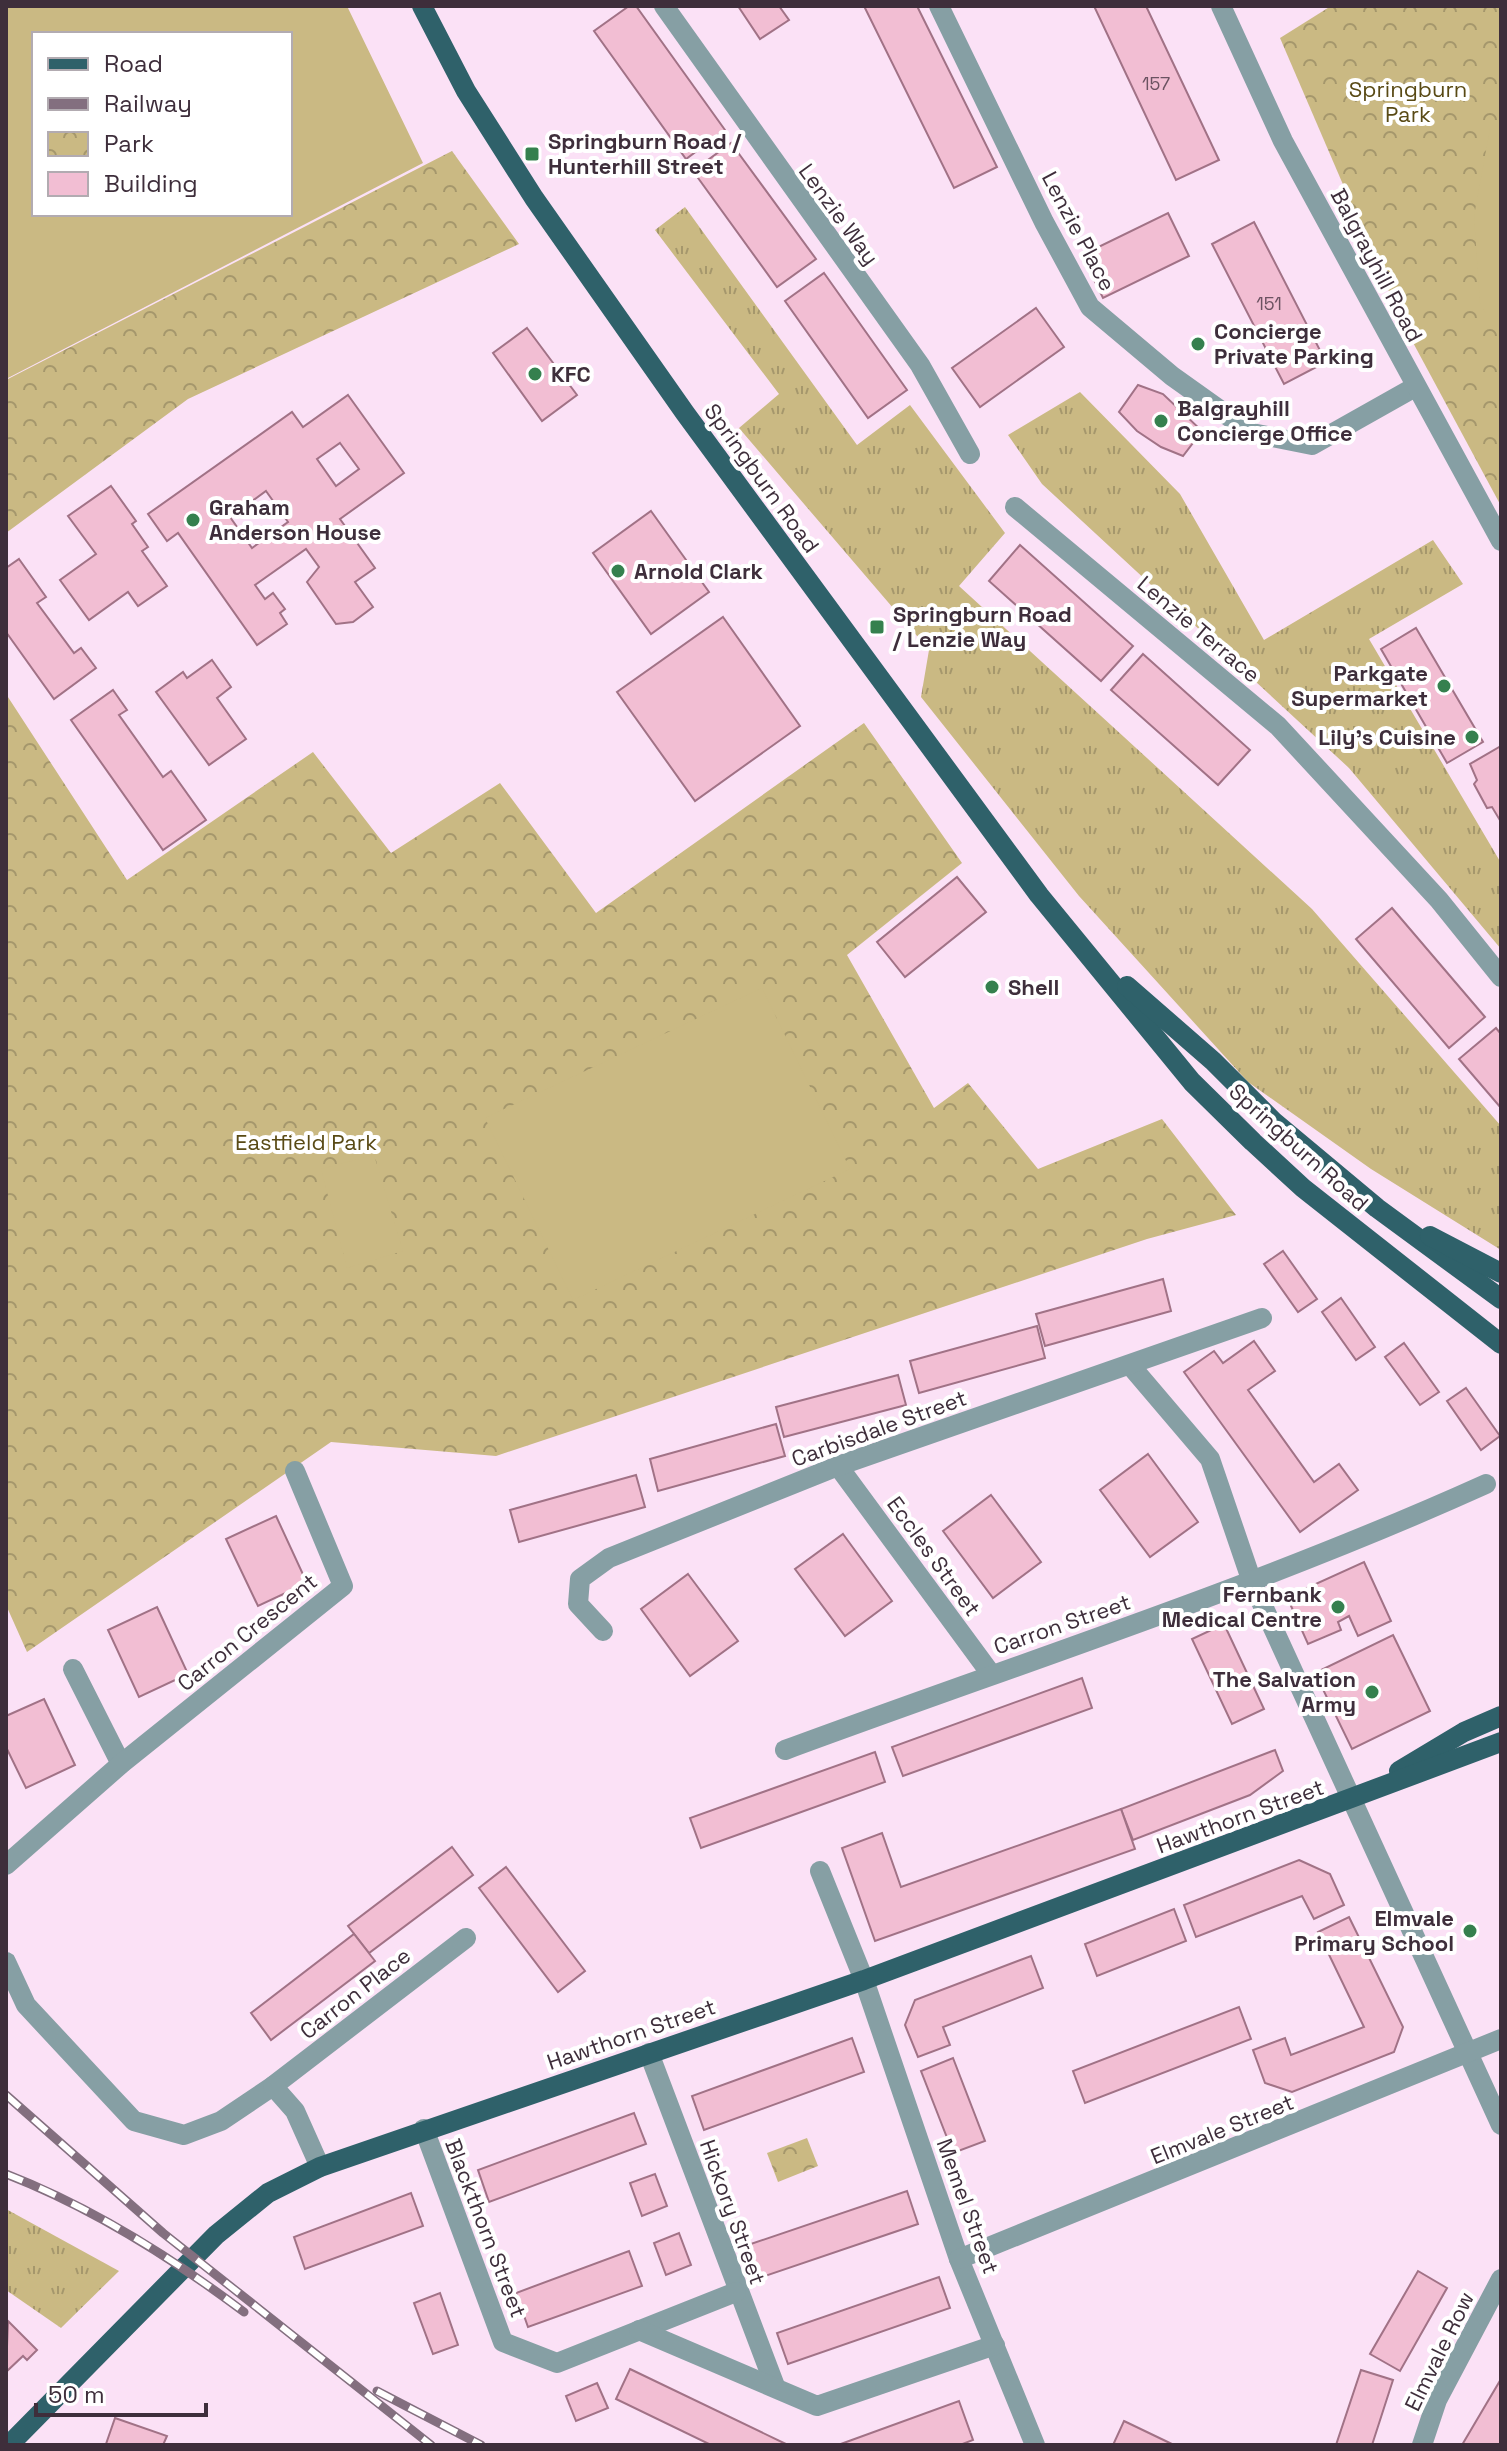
<svg xmlns="http://www.w3.org/2000/svg" width="1507" height="2451" viewBox="0 0 1507 2451" font-family="'Space Grotesk',sans-serif">
<style>
.grass{fill:url(#grass-tufts)}
.park{fill:url(#park-crowns)}
.garden{fill:#cab983;fill-rule:evenodd}
.building{fill:#f2bed3;stroke:#a17286;stroke-width:2;fill-rule:evenodd}
.lines{fill:none;stroke-linecap:round;stroke-linejoin:round}
.minor{stroke:#869fa4;stroke-width:20}
.major{stroke:#2f616a;stroke-width:20}
.rail-casing{stroke:#836f7f;stroke-width:9}
.rail{stroke:#fff;stroke-width:6;stroke-dasharray:18;stroke-linecap:butt}
.poi-dot{fill:#35804e;stroke:#fff;stroke-width:3}
.labels{text-anchor:middle;dominant-baseline:central;stroke-width:8;stroke-linejoin:round;paint-order:stroke}
.number-label{font-size:18px;fill:#6b5261}
.park-label{font-size:22px;fill:#594a15;stroke:#fff}
.poi-label{font-size:22px;font-weight:bold;fill:#3e2e3b;stroke:#fff;text-anchor:start}
.street-label{font-size:22px;fill:#3e2e3b;stroke:#fff}
</style>
<defs>
<pattern id="grass-tufts" width="24" height="20" patternUnits="userSpaceOnUse" patternTransform="scale(2)"><rect width="24" height="20" fill="#cab983"/><path d="M3 7l-1-3M5 7V3M7 7l1-3M15 17l-1-3M17 17v-4M19 17l1-3" fill="none" stroke="#a5976c"/></pattern>
<pattern id="park-crowns" width="20" height="18" patternUnits="userSpaceOnUse" patternTransform="scale(2)"><rect width="20" height="18" fill="#cab983"/><path d="M2 6a3 3 0 1 1 6 0M12 15a3 3 0 1 1 6 0" fill="none" stroke="#a5976c"/></pattern>
</defs>
<rect width="100%" height="100%" fill="#fbe1f6"/>
<g class="grass">
<polygon points="685,207 857,445 910,405 1005,533 959,586 1312,909 1501,1126 1501,1250 1371,1169 1248,1082 1079,896 921,697 929,650 739,428 779,394 655,230"/>
<polygon points="1080,392 1180,494 1264,640 1433,540 1463,584 1369,639 1501,863 1501,949 1349,768 1042,484 1008,435"/>
<polygon points="6,2209 119,2271 61,2328 6,2290"/>
</g>
<g class="park">
<polygon points="1331,6 1501,6 1501,506 1403,324 1280,38"/>
<polygon points="452,151 519,244 188,399 6,533 6,380"/>
<polygon points="6,694 127,880 313,752 391,853 500,783 596,913 864,723 962,863 847,955 934,1108 968,1083 1038,1169 1162,1119 1236,1215 1147,1239 496,1456 331,1442 27,1652 6,1605"/>
<polygon points="807,2138 818,2166 778,2182 767,2153"/>
</g>
<g class="garden">
<path d="M6,6H347L423,163L6,379ZM34,34H290V214H34Z"/>
<polygon points="1501,115 1501,341 1480,303 1474,216 1490,129"/>
<polygon points="762,988 850,1169 573,1300 485,1118"/>
<polygon points="374,1155 403,1251 347,1268 321,1169"/>
</g>
<g class="building">
<polygon points="629,6 636,6 725,130 686,159 594,31"/>
<polygon points="738,6 779,6 789,20 760,39"/>
<polygon points="864,6 917,6 997,167 954,188"/>
<polygon points="1094,6 1146,6 1219,160 1176,180"/>
<polygon points="731,143 816,259 777,287 693,171"/>
<polygon points="1168,213 1189,256 1103,298 1082,255"/>
<polygon points="1254,222 1326,362 1284,384 1212,244"/>
<polygon points="824,273 907,390 868,418 785,301"/>
<polygon points="1036,308 1064,347 980,407 952,368"/>
<polygon points="527,328 577,395 542,421 493,353"/>
<polygon points="1138,385 1163,394 1202,431 1183,456 1161,447 1137,431 1119,412"/>
<path d="M348,395L404,473L340,519L375,568L355,582L373,607L353,622L336,624L307,582L319,567L306,549L255,585L265,599L273,593L285,609L280,613L287,624L257,645L178,533L167,541L148,514L292,412L303,427ZM340,443L359,469L336,486L317,459ZM266,491L288,522L252,548L230,517Z"/>
<polygon points="111,486 136,521 132,524 148,547 142,551 167,586 138,606 128,592 89,620 60,580 96,554 68,516"/>
<polygon points="651,511 709,592 651,634 593,553"/>
<polygon points="1020,545 1133,646 1101,681 989,581"/>
<polygon points="19,559 46,597 37,603 74,653 81,648 96,668 54,699 6,632 6,568"/>
<polygon points="723,617 800,726 695,801 617,692"/>
<polygon points="1416,628 1483,742 1447,763 1381,649"/>
<polygon points="1143,654 1250,750 1218,785 1111,690"/>
<polygon points="212,660 231,687 217,698 246,739 209,765 156,692 183,672 187,678"/>
<polygon points="113,690 127,710 119,715 163,777 171,771 206,820 163,850 71,720"/>
<polygon points="1501,746 1501,822 1492,807 1487,808 1474,784 1477,780 1470,764"/>
<polygon points="957,877 986,912 905,977 877,942"/>
<polygon points="1392,908 1485,1017 1449,1048 1356,939"/>
<polygon points="1496,1028 1501,1034 1501,1108 1459,1059"/>
<polygon points="1283,1251 1317,1299 1298,1312 1264,1264"/>
<polygon points="1163,1279 1171,1311 1045,1346 1036,1314"/>
<polygon points="1341,1298 1375,1347 1356,1360 1322,1312"/>
<polygon points="1037,1326 1045,1358 919,1393 910,1361"/>
<polygon points="1254,1341 1275,1371 1248,1390 1314,1482 1339,1464 1358,1490 1300,1532 1184,1372 1214,1351 1223,1363"/>
<polygon points="1404,1343 1439,1392 1420,1405 1385,1357"/>
<polygon points="898,1375 906,1405 784,1437 776,1407"/>
<polygon points="1466,1388 1500,1436 1481,1450 1447,1401"/>
<polygon points="776,1424 785,1456 658,1491 650,1459"/>
<polygon points="1148,1454 1198,1522 1150,1557 1100,1490"/>
<polygon points="636,1475 645,1507 519,1542 510,1510"/>
<polygon points="991,1495 1041,1562 993,1598 943,1531"/>
<polygon points="276,1516 307,1583 258,1606 226,1539"/>
<polygon points="843,1534 892,1601 845,1636 795,1569"/>
<polygon points="1364,1562 1391,1621 1358,1636 1349,1616 1338,1622 1341,1630 1308,1644 1287,1597"/>
<polygon points="688,1574 738,1641 690,1676 641,1609"/>
<polygon points="157,1607 188,1674 139,1697 108,1630"/>
<polygon points="1224,1624 1264,1709 1232,1724 1192,1639"/>
<polygon points="1393,1635 1430,1711 1352,1749 1315,1673"/>
<polygon points="1082,1678 1092,1708 903,1776 892,1747"/>
<polygon points="44,1699 75,1765 26,1788 6,1747 6,1716"/>
<polygon points="1275,1750 1283,1771 1250,1795 1133,1840 1121,1809"/>
<polygon points="875,1752 885,1782 701,1848 690,1818"/>
<polygon points="1121,1809 1135,1849 875,1941 842,1848 882,1833 901,1887"/>
<polygon points="452,1847 473,1875 369,1953 348,1926"/>
<polygon points="1299,1860 1330,1874 1344,1905 1314,1919 1302,1896 1196,1937 1184,1905"/>
<polygon points="506,1867 585,1971 558,1992 479,1888"/>
<polygon points="1174,1909 1186,1941 1097,1976 1085,1944"/>
<polygon points="1349,1917 1403,2027 1394,2052 1292,2092 1265,2083 1253,2050 1285,2038 1291,2055 1364,2027 1318,1932"/>
<polygon points="354,1934 375,1961 271,2040 251,2013"/>
<polygon points="1031,1956 1043,1988 943,2027 950,2045 918,2057 905,2025 915,2000"/>
<polygon points="1239,2007 1251,2039 1085,2103 1073,2071"/>
<polygon points="852,2038 864,2072 704,2130 692,2096"/>
<polygon points="953,2058 985,2141 953,2153 921,2071"/>
<polygon points="634,2113 646,2144 489,2202 478,2170"/>
<polygon points="655,2174 667,2206 642,2216 630,2183"/>
<polygon points="907,2191 918,2224 756,2279 745,2246"/>
<polygon points="411,2193 423,2226 305,2269 294,2237"/>
<polygon points="679,2233 691,2265 666,2275 654,2243"/>
<polygon points="629,2251 642,2286 528,2327 516,2293"/>
<polygon points="1418,2271 1447,2288 1400,2371 1370,2354"/>
<polygon points="939,2277 950,2308 788,2364 777,2333"/>
<polygon points="440,2293 458,2345 433,2354 414,2303"/>
<polygon points="8,2321 37,2350 27,2360 23,2356 6,2372"/>
<polygon points="630,2369 788,2445 711,2445 616,2399"/>
<polygon points="1361,2370 1393,2380 1372,2445 1336,2445"/>
<polygon points="1501,2379 1501,2445 1462,2445"/>
<polygon points="597,2383 608,2408 576,2421 566,2396"/>
<polygon points="959,2401 973,2440 960,2445 838,2445"/>
<polygon points="115,2418 167,2436 163,2445 106,2444"/>
<polygon points="1124,2421 1174,2445 1113,2445"/>
</g>
<g class="lines">
<g class="minor">
<polyline points="664,6 920,365 970,454"/>
<polyline points="939,6 1044,222 1090,307 1172,376 1252,433 1312,445 1415,387"/>
<polyline points="1221,6 1283,141 1501,541"/>
<polyline points="1015,507 1278,726 1439,900 1501,977"/>
<polyline points="1130,1365 1210,1459 1252,1582 1501,2125"/>
<polyline points="838,1466 991,1674"/>
<polyline points="603,1631 578,1604 580,1579 609,1558 838,1466 1262,1318"/>
<polyline points="73,1669 121,1764"/>
<path d="M785,1750C1020,1663 1258,1587 1486,1484"/>
<polyline points="6,1865 121,1764 343,1586 295,1471"/>
<polyline points="820,1871 864,1980 959,2259 1035,2445"/>
<polyline points="6,1962 26,2005 134,2121 184,2135 221,2121 273,2086 466,1938"/>
<polyline points="649,2053 775,2386"/>
<polyline points="273,2086 295,2111 320,2167"/>
<polyline points="424,2129 503,2342 557,2363 736,2292"/>
<polyline points="959,2259 1501,2039"/>
<polyline points="639,2330 817,2406 995,2345"/>
<polyline points="1422,2445 1437,2400 1501,2279"/>
</g>
<g class="major">
<polyline points="422,6 466,91 534,198 685,413 1039,895 1192,1082 1253,1142 1303,1188 1501,1344"/>
<polyline points="1127,986 1213,1061 1274,1122 1377,1208 1501,1299"/>
<polyline points="1430,1236 1501,1273"/>
<polyline points="1399,1771 1464,1732 1501,1716"/>
<polyline points="9,2445 216,2235 268,2193 320,2167 864,1980 1501,1742"/>
</g>
<defs>
<g id="rail">
<polyline points="6,2095 163,2233 431,2445"/>
<path d="M6,2174C91,2207 171,2257 244,2312"/>
<polyline points="377,2391 481,2445"/>
</g>
</defs>
<use href="#rail" class="rail-casing"/>
<use href="#rail" class="rail"/>
</g>
<g class="poi-dot">
<rect x="524" y="146" width="16" height="16" rx="4"/>
<circle cx="1198" cy="344" r="8"/>
<circle cx="535" cy="374" r="8"/>
<circle cx="1161" cy="421" r="8"/>
<circle cx="193" cy="520" r="8"/>
<circle cx="618" cy="571" r="8"/>
<rect x="869" y="619" width="16" height="16" rx="4"/>
<circle cx="1444" cy="686" r="8"/>
<circle cx="1472" cy="737" r="8"/>
<circle cx="992" cy="987" r="8"/>
<circle cx="1338" cy="1607" r="8"/>
<circle cx="1372" cy="1692" r="8"/>
<circle cx="1470" cy="1931" r="8"/>
</g>
<g class="labels">
<g class="number-label">
<text x="1156" y="83">157</text>
<text x="1269" y="303">151</text>
</g>
<g class="park-label">
<text x="1408" y="89">Springburn<tspan x="1408" dy="25">Park</tspan></text>
<text x="306" y="1142">Eastfield Park</text>
</g>
<g class="poi-label">
<text x="548" y="141">Springburn Road /<tspan x="548" dy="25">Hunterhill Street</tspan></text>
<text x="1214" y="331">Concierge<tspan x="1214" dy="25">Private Parking</tspan></text>
<text x="551" y="374">KFC</text>
<text x="1177" y="408">Balgrayhill<tspan x="1177" dy="25">Concierge Office</tspan></text>
<text x="209" y="507">Graham<tspan x="209" dy="25">Anderson House</tspan></text>
<text x="634" y="571">Arnold Clark</text>
<text x="893" y="614">Springburn Road<tspan x="893" dy="25">/ Lenzie Way</tspan></text>
<text x="1428" y="673" text-anchor="end">Parkgate<tspan x="1428" dy="25">Supermarket</tspan></text>
<text x="1456" y="737" text-anchor="end">Lily's Cuisine</text>
<text x="1008" y="987">Shell</text>
<text x="1322" y="1594" text-anchor="end">Fernbank<tspan x="1322" dy="25">Medical Centre</tspan></text>
<text x="1356" y="1679" text-anchor="end">The Salvation<tspan x="1356" dy="25">Army</tspan></text>
<text x="1454" y="1918" text-anchor="end">Elmvale<tspan x="1454" dy="25">Primary School</tspan></text>
</g>
<g class="street-label">
<text transform="translate(839 214) rotate(54)">Lenzie Way</text>
<text transform="translate(1079 231) rotate(62)">Lenzie Place</text>
<text transform="translate(1377 265) rotate(62)">Balgrayhill Road</text>
<text transform="translate(762 478) rotate(54)">Springburn Road</text>
<text transform="translate(1199 629) rotate(40)">Lenzie Terrace</text>
<text transform="translate(1299 1147) rotate(42)">Springburn Road</text>
<text transform="translate(879 1428) rotate(-20)">Carbisdale Street</text>
<text transform="translate(934 1556) rotate(54)">Eccles Street</text>
<text transform="translate(1062 1624) rotate(-19)">Carron Street</text>
<text transform="translate(247 1632) rotate(-39)">Carron Crescent</text>
<text transform="translate(1240 1816) rotate(-20)">Hawthorn Street</text>
<text transform="translate(355 1993) rotate(-38)">Carron Place</text>
<text transform="translate(631 2034) rotate(-19)">Hawthorn Street</text>
<text transform="translate(1222 2129) rotate(-22)">Elmvale Street</text>
<text transform="translate(968 2206) rotate(70)">Memel Street</text>
<text transform="translate(733 2212) rotate(70)">Hickory Street</text>
<text transform="translate(486 2228) rotate(69)">Blackthorn Street</text>
<text transform="translate(1439 2351) rotate(-64)">Elmvale Row</text>
</g>
</g>
<rect width="1507" height="2451" fill="none" stroke="#3e2e3b" stroke-width="16"/>
<rect x="32" y="32" width="260" height="184" fill="#ffffff" stroke="#b2abb1" stroke-width="2"/>
<rect x="48" y="58" width="40" height="12" fill="#2f616a" stroke="#b2abb1" stroke-width="2"/>
<text x="104" y="72" font-size="24" fill="#3e2e3b">Road</text>
<rect x="48" y="98" width="40" height="12" fill="#836f7f" stroke="#b2abb1" stroke-width="2"/>
<text x="104" y="112" font-size="24" fill="#3e2e3b">Railway</text>
<rect x="48" y="132" width="40" height="24" fill="url(#park-crowns)" stroke="#b2abb1" stroke-width="2"/>
<text x="104" y="152" font-size="24" fill="#3e2e3b">Park</text>
<rect x="48" y="172" width="40" height="24" fill="#f2bed3" stroke="#b2abb1" stroke-width="2"/>
<text x="104" y="192" font-size="24" fill="#3e2e3b">Building</text>
<path d="M36 2403v12h170v-12" fill="none" stroke="#3e2e3b" stroke-width="4"/>
<text x="48" y="2403" font-size="24" fill="#3e2e3b" stroke="#ffffff" stroke-width="6" paint-order="stroke">50 m</text>
</svg>
